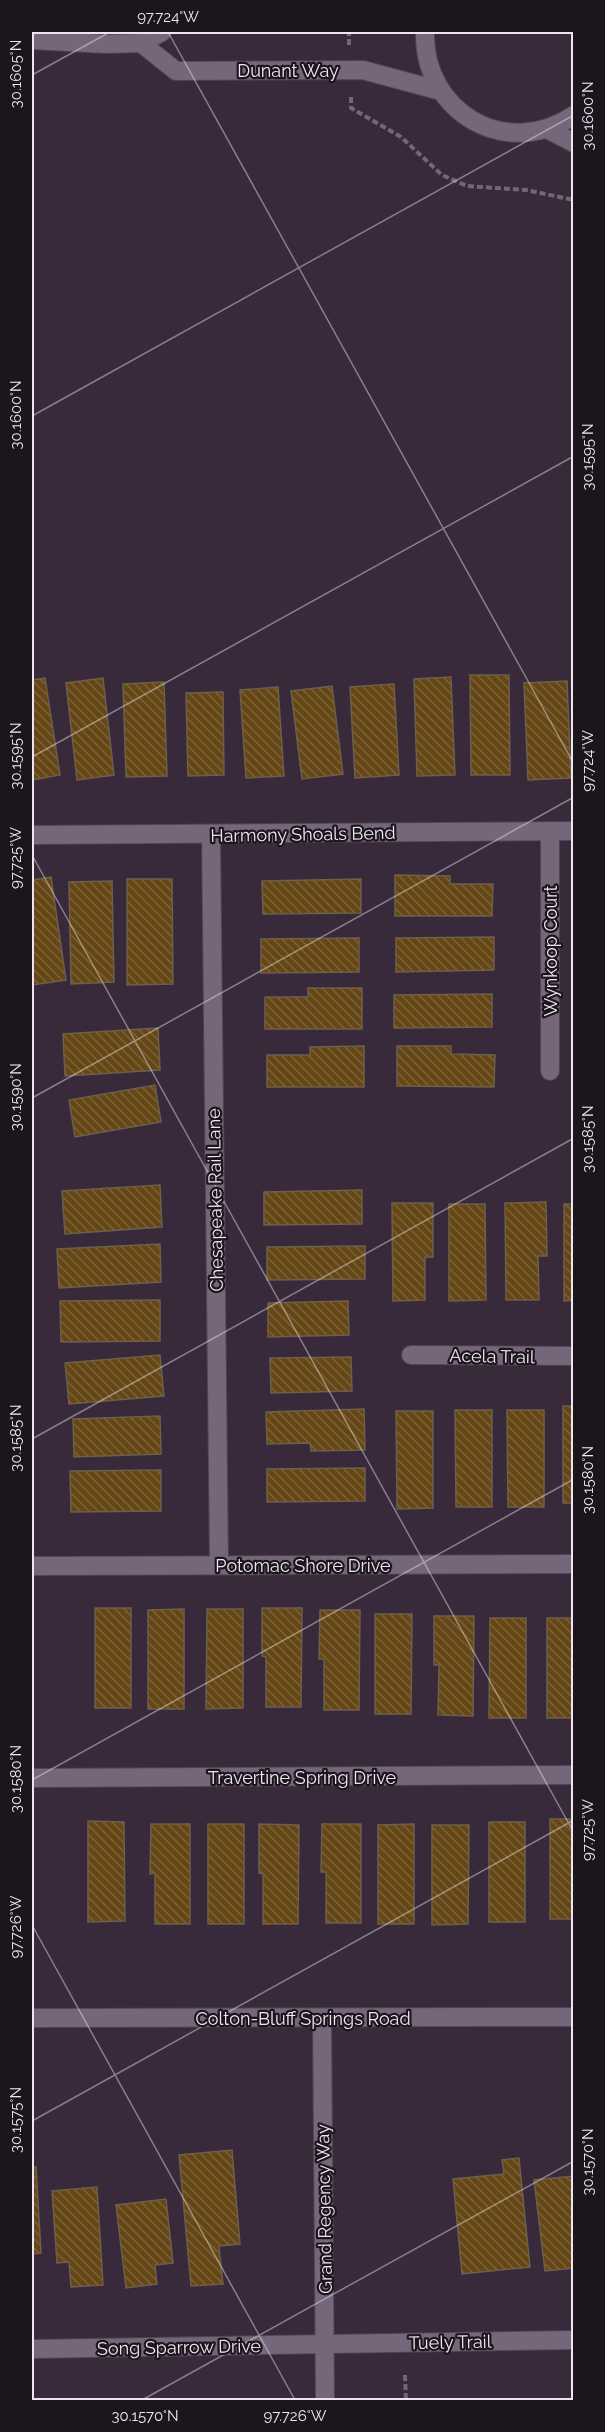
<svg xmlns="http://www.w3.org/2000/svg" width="605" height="2432" viewBox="0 0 605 2432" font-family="Raleway,sans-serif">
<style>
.building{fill:url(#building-back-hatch);stroke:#6d5f4b;stroke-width:1.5}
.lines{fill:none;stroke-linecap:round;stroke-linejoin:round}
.minor-casing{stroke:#514553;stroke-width:20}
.path{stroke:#736776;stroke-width:4;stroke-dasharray:6 3;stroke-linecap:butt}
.minor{stroke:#766679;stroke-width:18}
.ticks{fill:none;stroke:#eee5f0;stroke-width:1.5;stroke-opacity:0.45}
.labels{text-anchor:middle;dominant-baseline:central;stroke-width:4.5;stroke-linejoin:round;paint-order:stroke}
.street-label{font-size:18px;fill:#eee5f0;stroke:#1c151d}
.neatline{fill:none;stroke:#eee5f0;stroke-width:2}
.ticks-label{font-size:15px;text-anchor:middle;fill:#eee5f0}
</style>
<defs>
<pattern id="building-back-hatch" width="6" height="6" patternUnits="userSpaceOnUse" patternTransform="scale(1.5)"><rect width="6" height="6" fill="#654716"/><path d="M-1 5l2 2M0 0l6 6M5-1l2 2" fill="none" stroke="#7b6138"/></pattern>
</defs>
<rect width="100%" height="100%" fill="#382a3b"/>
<g class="building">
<polygon points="470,675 509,675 510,775 471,775"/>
<polygon points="451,677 455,775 417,776 414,679"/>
<polygon points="45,678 60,775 32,780 32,680"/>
<polygon points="103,678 114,775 77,780 66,683"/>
<polygon points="567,681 571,778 528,780 524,683"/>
<polygon points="164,682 167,776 126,777 123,684"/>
<polygon points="394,684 399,775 355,778 350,687"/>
<polygon points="332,686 343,774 302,779 291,691"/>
<polygon points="278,687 284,776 246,778 240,690"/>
<polygon points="223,692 224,775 188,776 186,693"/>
<polygon points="395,875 450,876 450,884 493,884 492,916 395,916"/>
<polygon points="51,877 66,980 32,985 32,880"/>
<polygon points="127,879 172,879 173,984 127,985"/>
<polygon points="361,879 361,913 263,914 262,881"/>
<polygon points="112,881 114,982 71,984 69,882"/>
<polygon points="494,937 494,970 396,972 396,938"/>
<polygon points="359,938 359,972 261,973 261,939"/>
<polygon points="308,988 362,988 362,1029 265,1029 265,997 308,997"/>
<polygon points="492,994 492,1027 394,1028 394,995"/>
<polygon points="158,1028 160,1070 65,1076 63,1034"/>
<polygon points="364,1046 364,1087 267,1087 267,1055 310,1055 310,1047"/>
<polygon points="397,1046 451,1046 451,1054 495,1055 494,1087 397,1086"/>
<polygon points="155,1085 161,1122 75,1137 69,1100"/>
<polygon points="160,1185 162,1227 65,1234 62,1191"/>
<polygon points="362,1190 362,1224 264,1225 264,1192"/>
<polygon points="546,1202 547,1256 538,1256 539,1300 506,1300 505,1203"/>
<polygon points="392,1203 433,1203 433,1257 425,1257 425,1300 393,1301"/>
<polygon points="449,1204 485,1204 486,1300 449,1301"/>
<polygon points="564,1204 574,1204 574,1300 564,1301"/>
<polygon points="160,1244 161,1282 59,1288 57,1249"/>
<polygon points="365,1246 365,1279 267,1280 267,1247"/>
<polygon points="160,1300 160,1341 61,1342 60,1301"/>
<polygon points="348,1301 349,1335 268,1337 268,1303"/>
<polygon points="160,1355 164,1396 69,1404 65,1363"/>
<polygon points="351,1357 352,1391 271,1393 270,1358"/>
<rect x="563" y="1406" width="11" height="97"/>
<polygon points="364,1409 365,1450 311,1451 310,1443 267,1444 266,1412"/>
<polygon points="455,1410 492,1410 492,1507 456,1507"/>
<polygon points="507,1410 544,1410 544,1507 508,1507"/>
<polygon points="396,1411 433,1411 433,1508 397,1509"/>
<polygon points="160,1416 161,1454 74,1457 73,1419"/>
<polygon points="365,1468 365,1501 267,1502 267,1469"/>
<polygon points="161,1470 161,1511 71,1512 70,1471"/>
<rect x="95" y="1608" width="36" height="100"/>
<polygon points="262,1608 302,1608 301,1707 266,1707 266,1657 262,1656"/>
<polygon points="184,1609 184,1709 148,1709 148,1610"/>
<polygon points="207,1609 243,1609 243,1708 206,1709"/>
<polygon points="320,1610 360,1610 359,1710 324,1710 324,1659 319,1659"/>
<polygon points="375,1614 412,1614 411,1714 375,1714"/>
<polygon points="434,1616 474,1616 473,1716 438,1715 439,1665 434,1665"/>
<polygon points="490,1618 526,1618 526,1718 489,1718"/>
<rect x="547" y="1618" width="27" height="100"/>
<rect x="550" y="1819" width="24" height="100"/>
<polygon points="88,1821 124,1822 125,1921 88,1922"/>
<rect x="489" y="1822" width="36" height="100"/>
<polygon points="151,1824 190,1824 190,1924 155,1924 155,1873 150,1874"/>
<rect x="208" y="1824" width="36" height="100"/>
<polygon points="259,1824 299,1825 298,1924 263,1924 263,1874 259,1873"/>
<polygon points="322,1824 361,1824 361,1923 326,1923 326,1872 321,1872"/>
<polygon points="414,1824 414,1924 378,1924 378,1825"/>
<polygon points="432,1825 469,1825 468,1924 432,1925"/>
<polygon points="232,2150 240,2244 219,2246 223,2284 191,2286 179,2155"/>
<polygon points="519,2158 530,2267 462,2274 453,2179 504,2174 502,2160"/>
<polygon points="36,2167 41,2253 32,2254 32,2168"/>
<polygon points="574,2176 574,2268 545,2271 534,2180"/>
<polygon points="97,2187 103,2285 71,2287 69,2262 57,2263 52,2191"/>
<polygon points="166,2199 173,2263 155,2265 157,2284 126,2288 116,2205"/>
</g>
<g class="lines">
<defs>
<g id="minor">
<path d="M425,32C423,112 506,161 574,115"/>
<polyline points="32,40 106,44 141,43 162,32"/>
<polyline points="141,43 176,71 363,70 441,91"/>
<polyline points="547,129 574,143"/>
<polyline points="32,835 574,831"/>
<polyline points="211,835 219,1565"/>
<polyline points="550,1071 550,831"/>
<polyline points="411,1355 574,1356"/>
<polyline points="32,1566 574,1564"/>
<polyline points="32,1778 574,1775"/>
<polyline points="32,2018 574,2017"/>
<polyline points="322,2018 325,2400"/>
<polyline points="32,2349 574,2340"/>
</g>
</defs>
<use href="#minor" class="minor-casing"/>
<g class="path">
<polyline points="349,45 349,32"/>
<polyline points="351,97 351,108 401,137 442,175 467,186 526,190 574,200"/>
<polyline points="405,2375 406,2400"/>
</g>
<use href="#minor" class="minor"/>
</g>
<path class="ticks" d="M168,32L574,764M32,75L110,32M32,416L574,115M32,757L574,456M32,855L574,1833M32,1098L574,797M32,1439L574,1138M32,1780L574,1479M32,1925L295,2400M32,2121L574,1820M142,2400L574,2161"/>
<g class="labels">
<g class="street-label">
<text x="288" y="70">Dunant Way</text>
<text transform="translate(303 834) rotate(-1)">Harmony Shoals Bend</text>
<text transform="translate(550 951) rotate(-90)">Wynkoop Court</text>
<text transform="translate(215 1200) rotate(-91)">Chesapeake Rail Lane</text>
<text transform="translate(492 1356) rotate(1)">Acela Trail</text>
<text x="303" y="1565">Potomac Shore Drive</text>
<text x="302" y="1777">Travertine Spring Drive</text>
<text x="303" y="2018">Colton-Bluff Springs Road</text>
<text transform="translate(324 2209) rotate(-91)">Grand Regency Way</text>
<text transform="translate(450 2342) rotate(-1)">Tuely Trail</text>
<text transform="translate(179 2347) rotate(-1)">Song Sparrow Drive</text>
</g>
</g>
<rect width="605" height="2432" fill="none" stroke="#1c151d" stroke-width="66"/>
<rect x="33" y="33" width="539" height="2366" class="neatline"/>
<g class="ticks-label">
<text x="168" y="22">97.724°W</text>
<text transform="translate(16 74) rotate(-90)" y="5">30.1605°N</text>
<text transform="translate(588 116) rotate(-90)" y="5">30.1600°N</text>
<text transform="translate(16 415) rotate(-90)" y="5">30.1600°N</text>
<text transform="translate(588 457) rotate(-90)" y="5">30.1595°N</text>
<text transform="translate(16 756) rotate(-90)" y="5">30.1595°N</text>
<text transform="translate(588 761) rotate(-90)" y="5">97.724°W</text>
<text transform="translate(16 858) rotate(-90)" y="5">97.725°W</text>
<text transform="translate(16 1097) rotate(-90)" y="5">30.1590°N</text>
<text transform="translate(588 1139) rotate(-90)" y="5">30.1585°N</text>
<text transform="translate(16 1438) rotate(-90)" y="5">30.1585°N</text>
<text transform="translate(588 1480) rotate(-90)" y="5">30.1580°N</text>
<text transform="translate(16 1779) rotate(-90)" y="5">30.1580°N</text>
<text transform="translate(588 1830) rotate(-90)" y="5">97.725°W</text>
<text transform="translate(16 1927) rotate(-90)" y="5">97.726°W</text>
<text transform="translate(16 2120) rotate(-90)" y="5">30.1575°N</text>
<text transform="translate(588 2162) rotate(-90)" y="5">30.1570°N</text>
<text x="145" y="2421">30.1570°N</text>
<text x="295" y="2421">97.726°W</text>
</g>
</svg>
